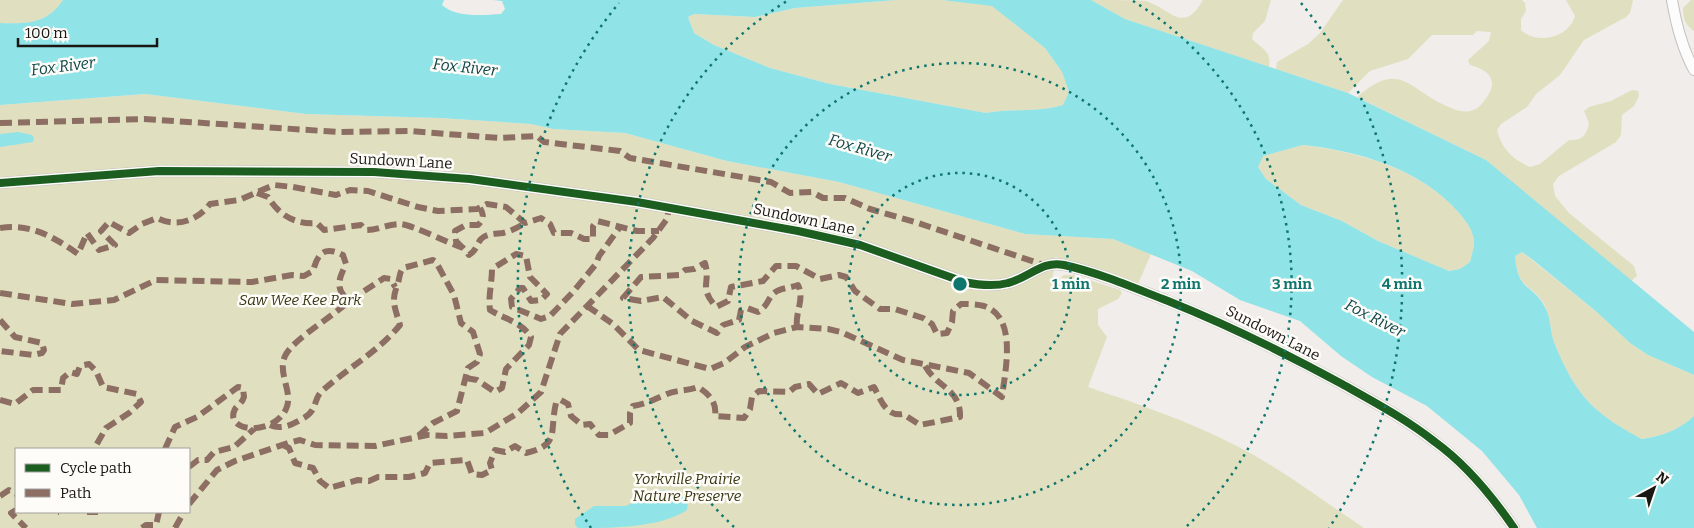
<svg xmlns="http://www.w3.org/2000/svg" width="1694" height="528" viewBox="0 0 1694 528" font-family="Bitter,serif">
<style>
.green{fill:#e0e0c0;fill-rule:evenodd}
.water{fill:#90e3e6;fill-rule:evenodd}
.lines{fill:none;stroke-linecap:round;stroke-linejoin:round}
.minor-casing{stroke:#c3c1be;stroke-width:12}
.minor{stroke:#fdfcfc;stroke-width:10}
.quiet{stroke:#8d6e63;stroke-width:6;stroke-dasharray:12 6;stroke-linecap:butt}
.cycleway-casing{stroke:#fefcf8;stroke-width:11}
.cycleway{stroke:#1b5e20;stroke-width:8}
.ring{fill:none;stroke:#0f766e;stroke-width:2.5;stroke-dasharray:2.5 5}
.labels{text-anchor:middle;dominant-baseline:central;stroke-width:5;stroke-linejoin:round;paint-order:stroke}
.street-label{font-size:15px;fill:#191714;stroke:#fefcf8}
.park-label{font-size:15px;font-style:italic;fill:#373813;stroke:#fefcf8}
.water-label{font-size:16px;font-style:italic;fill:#0e4648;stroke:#fefcf8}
.centre{fill:#0f766e;stroke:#fefcf8;stroke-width:2.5}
.ring-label{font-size:15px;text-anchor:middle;font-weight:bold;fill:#0f766e;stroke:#fefcf8;stroke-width:5;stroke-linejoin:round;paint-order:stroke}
</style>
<rect width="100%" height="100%" fill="#f0edea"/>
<g class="green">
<path d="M0,0H63C47,24 26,24 0,23Z"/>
<path d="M896,0H942L992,5L1045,48L1062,72L1069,92L1063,105C1038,113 1011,108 986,113L830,84L770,68L714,45L694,33L688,17L694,14L755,17L795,8Z"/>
<path d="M1091,0C1105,0 1133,0 1146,1C1171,9 1183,35 1203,0H1271L1265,21L1253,33L1252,39C1262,49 1272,51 1269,67L1125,19Z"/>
<path d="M1343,0H1522L1525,3L1526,11L1521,19V30C1537,45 1569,38 1575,16L1566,0H1633L1630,13L1626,17L1584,40L1560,75L1536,94L1527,107L1501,124L1497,130C1501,148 1513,160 1530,167L1540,164L1569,140C1582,141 1587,135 1589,123L1584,111L1589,107L1611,101L1632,90L1638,91L1639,96L1634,106L1622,115L1621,135L1616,142L1559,176L1553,184L1555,196L1569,213L1634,266L1637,276L1631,281L1486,160L1357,97C1402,58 1408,91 1451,108C1458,111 1466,113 1473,110C1480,108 1483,102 1487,97C1499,79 1488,70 1470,65L1468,60L1489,41L1491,32L1477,31L1473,35H1432L1408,59L1370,71L1348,93L1276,69L1277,62L1308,44L1320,33Z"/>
<path d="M1691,0H1694V31C1685,25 1683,18 1683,8Z"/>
<path d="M145,94L306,114L440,118L531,124L553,129L625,133L727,161L839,182L1025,234L1113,239L1151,254L1138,284L1055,257L1052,285L1064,275H1074L1120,290L1122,293L1118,299L1098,309V325L1107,337L1088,387C1138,404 1188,421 1235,445C1280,468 1322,500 1364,528H0V105ZM16,449H189V512H16Z"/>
<path d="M1303,145C1358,152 1422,169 1459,213C1466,221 1474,231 1474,243C1474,249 1471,256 1470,262L1460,269L1449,271L1378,241L1342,221L1301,205L1266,179L1258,167L1262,156Z"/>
<path d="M1522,252L1598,313L1630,343L1648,355L1694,375V416C1679,430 1660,437 1640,439C1626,430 1609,421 1596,409C1577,393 1563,365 1554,342C1550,331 1551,319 1546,308C1533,281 1518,294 1515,256Z"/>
</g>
<g class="water">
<path d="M63,0H444L442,5C456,18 482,15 501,14L505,9L502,1L493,0H896L795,8L755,17L694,14L688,17L694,33L714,45L770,68L830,84L986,113C1011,108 1038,113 1063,105L1069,92L1062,72L1045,48L992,6L942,0H1091L1125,19L1348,93L1486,160L1694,332V375L1648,355L1630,343L1598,313L1533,260L1522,252L1515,256C1518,294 1533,282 1546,309C1551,319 1550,331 1554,342C1563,365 1577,393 1596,409C1609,421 1626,430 1641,439C1660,437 1679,430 1694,416V528H1537L1519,495L1482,451L1427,406L1372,377L1341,356L1300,321L1240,300L1192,271L1113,239L1025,234L839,182L727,161L625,133L553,129L531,124L440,118L306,114L145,94L0,105V23C26,24 47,24 63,0ZM1303,145C1358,151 1422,169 1459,213C1466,221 1474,231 1474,243C1474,249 1471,256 1470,262L1460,269L1449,271L1378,241L1342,221L1301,205L1266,179L1258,167L1263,156Z"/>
<polygon points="18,132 32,135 34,138 33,142 0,147 0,134"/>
<path d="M657,490C669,490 679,492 688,502L687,510C659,528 613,528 578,528L575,525V519L594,506H626Z"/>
</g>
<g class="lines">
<defs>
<g id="minor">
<path d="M1672,0C1676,24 1682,48 1694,70"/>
<path d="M0,183L159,171L374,172L470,179L637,202L798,231L860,245L964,282C978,285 993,287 1008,283C1029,278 1042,260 1064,265C1100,273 1134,288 1168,301C1228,325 1285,353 1342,384C1374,402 1406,419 1435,442C1467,465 1492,496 1514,528"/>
</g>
</defs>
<use href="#minor" class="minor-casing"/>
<use href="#minor" class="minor"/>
<g class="quiet">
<polyline points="0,123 144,119 338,132 409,131 499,138 537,136 544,142 620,151 630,158 771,182 790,193 812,192 823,198 845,198 870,209 915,222 1044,265"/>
<path d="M257,193L268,197C279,215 295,225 317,223L324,230L361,225L366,230C378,230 388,224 400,224C413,225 448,243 463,248L469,255C477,250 476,245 481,239C487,233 496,234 503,233C511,231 519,227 525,223"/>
<path d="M0,228C30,223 54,237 78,254L87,233L99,250L115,245L101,231L109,222L129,233L142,224L157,218C176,228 197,221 210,204L239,200L274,185L293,187L336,195L350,190L368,191L418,207L438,211L477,209L487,204L506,207L525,223L541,218L550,224L554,233H571L584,239H593V226L597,221L637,231H659"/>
<path d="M463,248L456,241L455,231L466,225H478C484,219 484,215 480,208"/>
<path d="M0,293L72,304L114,300L156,280L252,282L292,275L304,276L313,271C318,252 325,246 343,255L346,264C338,280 335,289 349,301L384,278L391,279L395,287"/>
<path d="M587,306L613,324L639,350L710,369L724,363L745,347L774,333L797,327L828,329L841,332L903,360L969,373L1002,397C1005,371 1018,317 984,306C977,304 968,304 961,304L953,311L952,322L947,333L937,334L932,324L923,318L895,309H880L855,291L846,277L839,275L820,279L796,266H776L763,281L731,287L728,301L716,307C698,286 711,284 705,263L694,269L685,270L679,275L641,277L623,298L641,301L663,297L692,321L717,333L723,325L739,320L741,310L747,308L758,312C769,305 767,299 774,293C780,288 790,288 798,285C805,299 795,312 797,327"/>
<polyline points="0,320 15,337 42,343 44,350 42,353 33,355 0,351"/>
<path d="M466,378L477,380L495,392L502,388L506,369L529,345L531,337C520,321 506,320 490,310C488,296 492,283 492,269L516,254L526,256L530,277L547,294L541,300L531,301L523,288H520L511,299L512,307L541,319L550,316L573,292L596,264L599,256L620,227"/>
<polyline points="0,400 15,404 33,390 61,390 63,378 70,372 77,374 80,366 89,364 96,371 103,387 137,394 141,402 129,413 106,428 94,449"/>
<path d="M270,425C281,430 292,425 302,419C318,411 313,400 321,392C346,369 378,352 400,325C394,305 391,301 398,283C400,277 399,273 403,268L433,260L436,262L454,295L461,323L473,332L480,354L477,362L468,368L457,411L433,423L418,436"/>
<path d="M283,445L289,448L295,463L313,468L320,481L329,488L358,480L369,481L378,477H409L425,473L430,463L467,460L472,474L482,475L492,470L490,463L495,450L505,452L515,446L526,453C561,445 549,431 556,403L561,400L568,404L571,416L582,425L590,424L599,435H609L630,423V413L633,406C646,404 655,399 667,394C676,390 688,391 698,387C709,394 717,402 715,416L744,418L750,409L752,397L759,391L789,392L795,387L809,384L818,394L841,383L858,393L874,387C881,400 886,417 903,414L920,425L960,417C961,388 936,388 924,364"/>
<path d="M165,449L175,427L197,417L238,387L243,388L244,397C242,403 238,405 235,409C223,432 273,437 286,409C294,393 277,374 285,356C293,339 334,316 349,301"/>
<polyline points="189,467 198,460 207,460 214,452 234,447 254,429"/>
<polyline points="0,496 9,490 16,494"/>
<polyline points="189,504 217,470 235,461 288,443 300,440 315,445 375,446 427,435 447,436 485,433 518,413 541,392 560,334 653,238 667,219 669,207"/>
<polyline points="16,510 11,513 26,528"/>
<polyline points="58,512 59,512"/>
<polyline points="87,512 98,512"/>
<polyline points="142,528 146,525 156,525 159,512"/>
<polyline points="175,528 184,512"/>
</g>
<defs>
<path id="cycleway" d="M0,183L159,171L374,172L470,179L637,202L798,231L860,245L964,282C978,285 993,287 1008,283C1029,278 1042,260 1064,265C1100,273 1134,288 1168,301C1228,325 1285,353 1342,384C1374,402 1406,419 1435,442C1467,465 1492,496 1514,528"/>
</defs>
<use href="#cycleway" class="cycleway-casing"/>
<use href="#cycleway" class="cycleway"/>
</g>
<g class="ring">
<circle cx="960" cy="284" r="111"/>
<circle cx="960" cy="284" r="221"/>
<path d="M734 527A332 332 0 0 1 787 1M1133 1A332 332 0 0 1 1186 527"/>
<path d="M591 528A442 442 0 0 1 619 3M1301 3A442 442 0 0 1 1329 528"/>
</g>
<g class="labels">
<g class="street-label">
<text transform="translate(401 161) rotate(3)">Sundown Lane</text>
<text transform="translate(804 219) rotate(12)">Sundown Lane</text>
<text transform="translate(1273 333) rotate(27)">Sundown Lane</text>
</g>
<g class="park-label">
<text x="300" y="300">Saw Wee Kee Park</text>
<text x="687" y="479">Yorkville Prairie<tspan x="687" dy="17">Nature Preserve</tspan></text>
</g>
<g class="water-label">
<text transform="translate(63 66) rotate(-7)">Fox River</text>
<text transform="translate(465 67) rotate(6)">Fox River</text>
<text transform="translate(860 148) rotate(16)">Fox River</text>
<text transform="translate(1375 318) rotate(27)">Fox River</text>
</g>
</g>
<circle cx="960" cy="284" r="8" class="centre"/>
<g class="ring-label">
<text x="1071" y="289">1 min</text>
<text x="1181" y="289">2 min</text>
<text x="1292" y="289">3 min</text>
<text x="1402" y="289">4 min</text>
</g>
<rect x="15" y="448" width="175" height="65" fill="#fefcf8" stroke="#a2a09d"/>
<rect x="25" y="464" width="25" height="8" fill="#1b5e20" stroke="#a2a09d"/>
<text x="60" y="473" font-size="15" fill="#191714">Cycle path</text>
<rect x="25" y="489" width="25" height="8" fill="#8d6e63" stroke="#a2a09d"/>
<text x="60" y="498" font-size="15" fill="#191714">Path</text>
<g transform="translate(1654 488) rotate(40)" stroke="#fefcf8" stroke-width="4" paint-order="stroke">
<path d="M0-4L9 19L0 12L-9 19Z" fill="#191714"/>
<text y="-8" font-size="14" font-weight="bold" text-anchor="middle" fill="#191714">N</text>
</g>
<path d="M18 38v8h139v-8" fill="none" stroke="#191714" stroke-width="2.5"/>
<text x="25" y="38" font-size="15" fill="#191714" stroke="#fefcf8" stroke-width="4" paint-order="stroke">100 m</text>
</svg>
